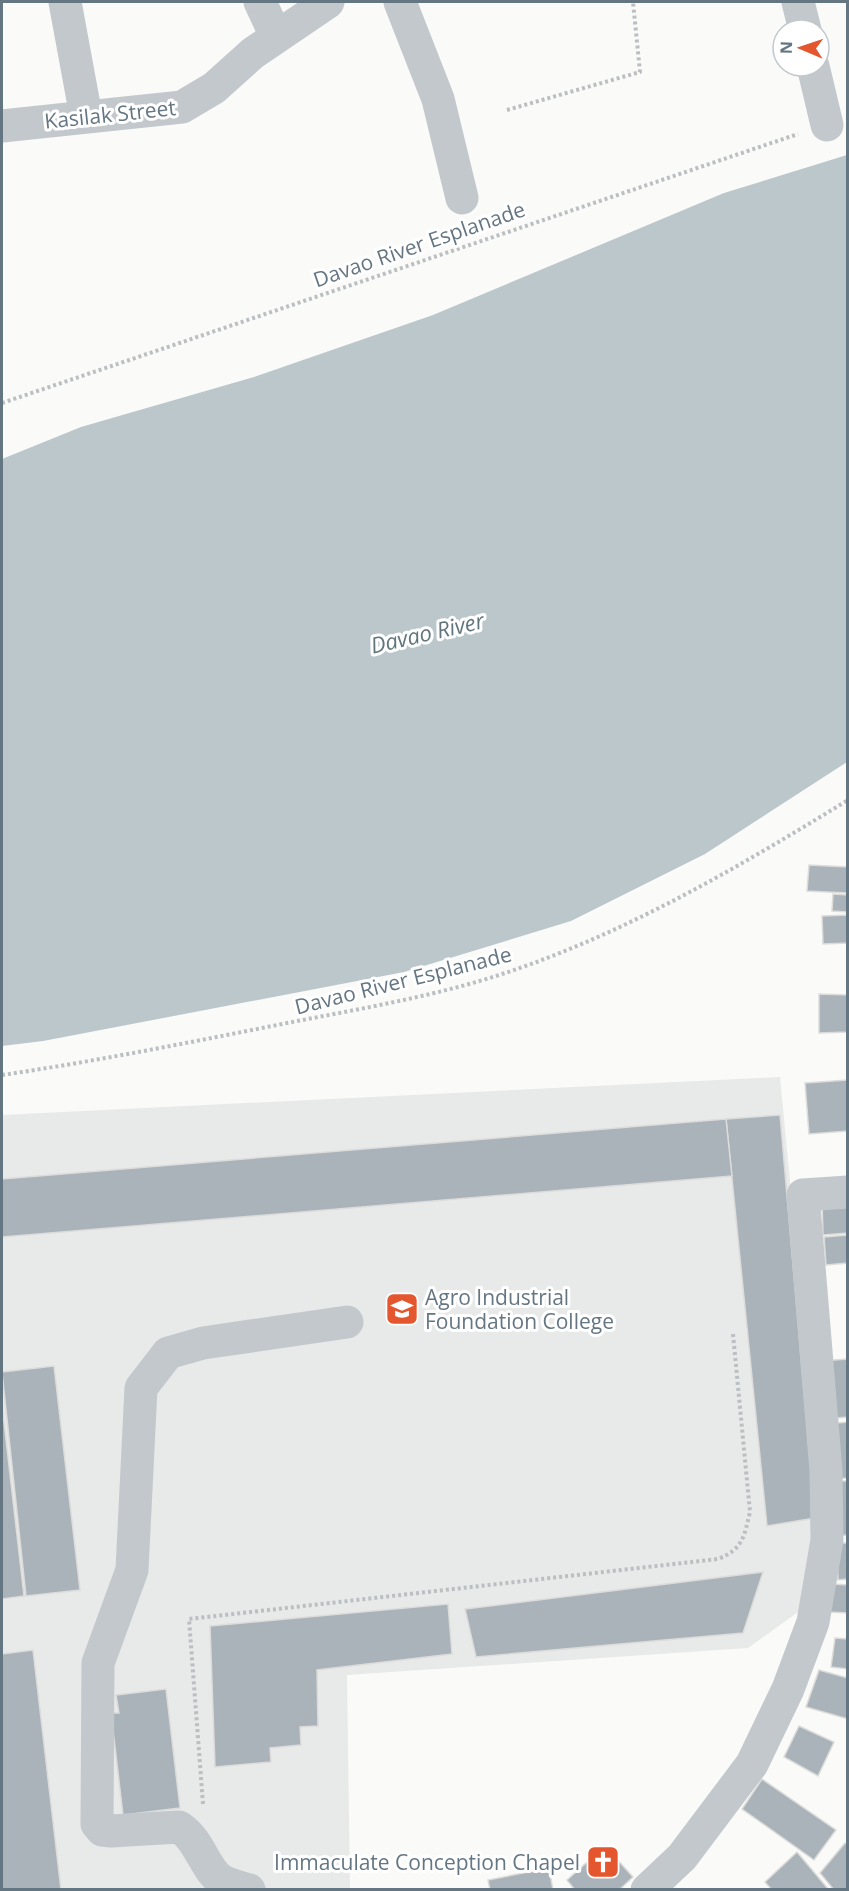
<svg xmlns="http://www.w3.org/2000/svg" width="849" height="1891" viewBox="0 0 849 1891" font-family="'Open Sans',sans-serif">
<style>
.built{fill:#e8e9e9}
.water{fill:#bbc7cb}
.building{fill:#aab3b9;stroke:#dcdcda;stroke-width:1.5}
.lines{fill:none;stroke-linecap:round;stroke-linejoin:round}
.path{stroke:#bbbfc2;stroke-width:4;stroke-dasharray:3 3;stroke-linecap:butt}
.minor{stroke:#c3c8cc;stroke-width:33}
.labels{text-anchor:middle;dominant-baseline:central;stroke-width:6;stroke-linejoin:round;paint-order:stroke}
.street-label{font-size:21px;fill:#657683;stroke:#fff}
.poi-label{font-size:21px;fill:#657683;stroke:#fff;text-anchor:start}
.water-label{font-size:22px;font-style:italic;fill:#60757c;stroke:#fff}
</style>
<rect width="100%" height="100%" fill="#fafaf8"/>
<polygon class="built" points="780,1077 821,1503 812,1602 748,1648 347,1675 350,1889 2,1889 2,1115"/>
<polygon class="water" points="847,155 847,762 705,854 571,921 404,972 43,1041 2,1046 2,459 81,427 254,377 433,315 724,193"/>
<g class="building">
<polygon points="809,865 848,867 848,893 807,891"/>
<polygon points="833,894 848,895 848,912 832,911"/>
<polygon points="848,915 848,943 823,944 822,916"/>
<polygon points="819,994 848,995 848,1032 819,1033"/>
<polygon points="848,1080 848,1131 809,1134 805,1083"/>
<polygon points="780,1115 815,1518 767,1526 726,1119"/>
<polygon points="726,1119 732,1176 2,1237 2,1179"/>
<polygon points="848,1198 848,1233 823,1235 822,1200"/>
<polygon points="848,1235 848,1263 826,1265 824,1237"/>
<polygon points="848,1359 848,1417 825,1419 821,1361"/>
<polygon points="54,1366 80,1590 26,1596 2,1372"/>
<polygon points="2,1405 24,1596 2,1599"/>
<polygon points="848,1422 848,1478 831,1479 827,1424"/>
<polygon points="831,1481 848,1481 848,1535 832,1536"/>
<polygon points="837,1543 848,1543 848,1579 838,1580"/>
<polygon points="763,1572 743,1633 476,1657 465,1609"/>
<polygon points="832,1584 848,1585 848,1613 829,1612"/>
<polygon points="448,1604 452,1654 317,1670 318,1726 300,1727 301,1745 270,1748 271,1762 215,1767 210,1626"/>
<polygon points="835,1638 848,1639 848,1669 831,1667"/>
<polygon points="33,1650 61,1890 2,1890 2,1654"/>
<polygon points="819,1670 848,1678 848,1719 806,1707"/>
<polygon points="166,1689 180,1808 123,1815 111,1713 119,1713 116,1695"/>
<polygon points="799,1726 834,1742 818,1776 784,1757"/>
<polygon points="762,1779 836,1830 814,1860 742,1809"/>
<polygon points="845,1843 848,1845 848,1890 834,1890 820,1873"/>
<polygon points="605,1846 633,1877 619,1890 575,1890 567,1880"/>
<polygon points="797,1852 829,1890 772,1890 765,1882"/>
<polygon points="549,1868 553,1890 490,1890 488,1880"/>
</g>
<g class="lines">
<g class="path">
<polyline points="507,110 640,72 633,2"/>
<polyline points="2,403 798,134"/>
<path d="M2,1075C97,1061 192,1042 287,1023C364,1008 443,995 517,969C635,928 742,865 848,800"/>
<path d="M203,1804L189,1619L718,1559C743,1549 744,1537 750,1512L733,1334"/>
</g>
<g class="minor">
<polyline points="65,2 86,116"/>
<polyline points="260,2 276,36"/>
<polyline points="400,2 438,99 462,198"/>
<polyline points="798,2 805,30"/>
<polyline points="813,66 827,125"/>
<polyline points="2,126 182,107 214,88 253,53 328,2"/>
<path d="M249,1890C240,1887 229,1885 221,1880C205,1870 200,1840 179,1827L111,1831L102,1830L97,1824L98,1663L132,1570L141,1388L168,1353L203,1343L347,1322"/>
<polyline points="647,1890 682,1857 752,1764 788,1689 813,1622 827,1540 826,1471 803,1195 848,1192"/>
</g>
</g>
<defs>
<symbol id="university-square" viewBox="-11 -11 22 22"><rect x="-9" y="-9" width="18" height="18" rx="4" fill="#e4572e" stroke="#fff"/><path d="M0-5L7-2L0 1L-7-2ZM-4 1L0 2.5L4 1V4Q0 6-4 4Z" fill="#fff"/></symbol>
<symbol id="church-square" viewBox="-11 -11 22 22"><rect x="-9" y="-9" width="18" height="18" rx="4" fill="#e4572e" stroke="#fff"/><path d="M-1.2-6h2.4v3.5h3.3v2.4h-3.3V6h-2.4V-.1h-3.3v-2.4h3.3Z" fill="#fff"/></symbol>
</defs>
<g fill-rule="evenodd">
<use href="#university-square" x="383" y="1290" width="38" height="38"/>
<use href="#church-square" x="584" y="1843" width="38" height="38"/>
</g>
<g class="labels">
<g class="street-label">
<text transform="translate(110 114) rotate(-6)">Kasilak Street</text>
<text transform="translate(419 244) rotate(-19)">Davao River Esplanade</text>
<text transform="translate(403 980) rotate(-14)">Davao River Esplanade</text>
</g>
<g class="poi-label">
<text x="425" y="1297">Agro Industrial<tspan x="425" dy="24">Foundation College</tspan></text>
<text x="580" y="1862" text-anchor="end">Immaculate Conception Chapel</text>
</g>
<g class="water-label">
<text transform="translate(427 632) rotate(-13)">Davao River</text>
</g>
</g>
<rect width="849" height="1891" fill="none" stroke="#657683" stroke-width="6"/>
<g transform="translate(801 48) rotate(272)"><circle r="28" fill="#ffffff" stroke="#c1c8cd" stroke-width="1.5"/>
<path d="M0-4.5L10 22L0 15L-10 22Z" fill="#e4572e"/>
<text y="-9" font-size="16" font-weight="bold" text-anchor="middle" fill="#657683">N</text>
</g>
</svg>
